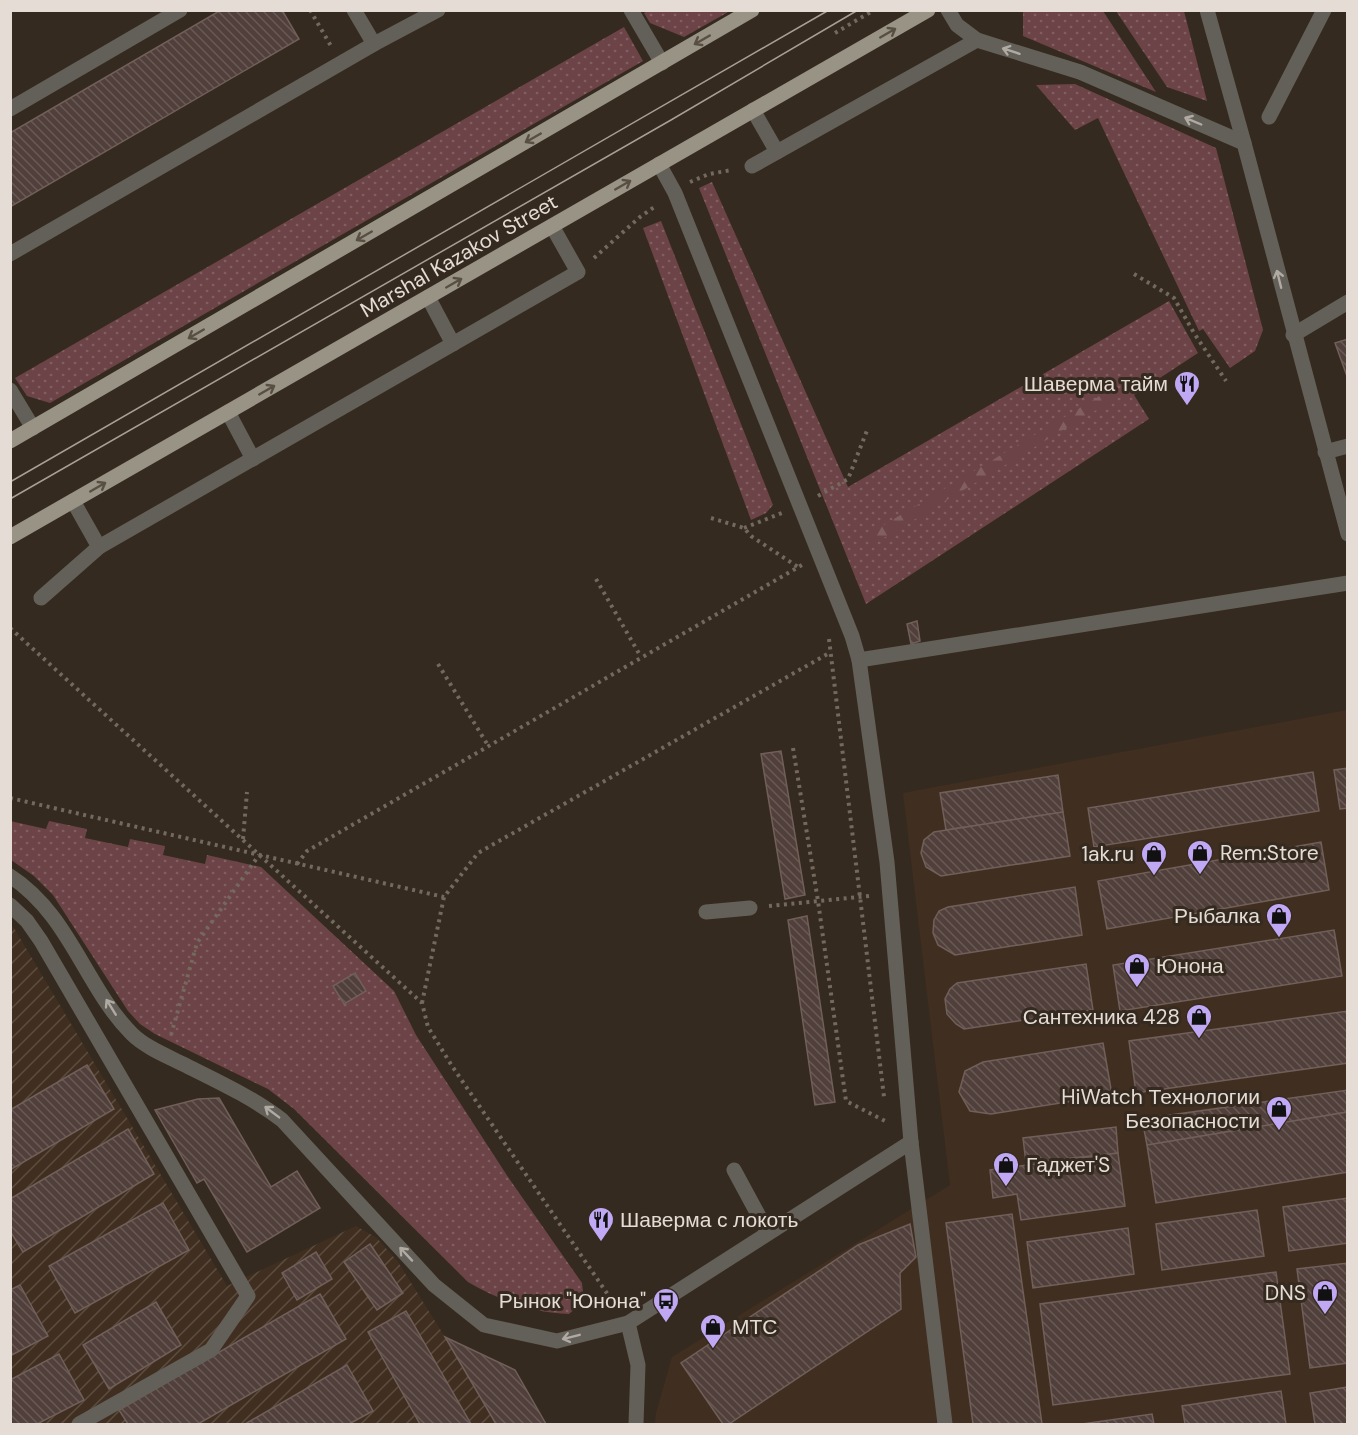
<svg xmlns="http://www.w3.org/2000/svg" width="1358" height="1435" viewBox="0 0 1358 1435" font-family="'DM Sans',sans-serif">
<style>
.built{fill:#402f20}
.industrial{fill:url(#industrial-furrows)}
.grass{fill:url(#grass-dots)}
.forest{fill:url(#forest-firs)}
.building{fill:url(#building-back-hatch);stroke:#715f5a;stroke-width:1.5}
.lines{fill:none;stroke-linecap:round;stroke-linejoin:round}
.path{stroke:#73695f;stroke-width:4;stroke-dasharray:3 4.5;stroke-linecap:butt}
.minor{stroke:#636059;stroke-width:15}
.major{stroke:#999385;stroke-width:15}
.tram{stroke:#a89f96;stroke-width:1.5}
.oneway{stroke:#584f43}
.oneway2{stroke:#b0aaa3}
.labels{text-anchor:middle;dominant-baseline:central;stroke-width:6;stroke-linejoin:round;paint-order:stroke}
.street-label{font-size:21px;fill:#e4dcd5;stroke:#352a1f}
.poi-label{font-size:21px;fill:#e4dcd5;stroke:#352a1f;text-anchor:end}
</style>
<defs>
<pattern id="industrial-furrows" width="10" height="10" patternUnits="userSpaceOnUse" patternTransform="scale(1.5)"><rect width="10" height="10" fill="#402f20"/><path d="M-1 1l2-2M0 10L10 0M9 11l2-2" fill="none" stroke="#5b4d40"/></pattern>
<pattern id="grass-dots" width="8" height="8" patternUnits="userSpaceOnUse" patternTransform="scale(1.5)"><rect width="8" height="8" fill="#6c4347"/><path d="M2 2h.1M6 6h.1" fill="none" stroke="#815e61" stroke-width="1.8" stroke-linecap="round"/></pattern>
<pattern id="forest-firs" width="22" height="20" patternUnits="userSpaceOnUse" patternTransform="scale(1.5)"><rect width="22" height="20" fill="#6c4347"/><path d="M5 1l3.5 6h-7zM16 11l3.5 6h-7z" fill="#815e61"/></pattern>
<pattern id="building-back-hatch" width="6" height="6" patternUnits="userSpaceOnUse" patternTransform="scale(1.5)"><rect width="6" height="6" fill="#503f3a"/><path d="M-1 5l2 2M0 0l6 6M5-1l2 2" fill="none" stroke="#695a56"/></pattern>
</defs>
<rect width="100%" height="100%" fill="#352a1f"/>
<polygon class="built" points="1347,710 1347,1424 655,1424 656,1413 672,1357 950,1185 903,793"/>
<polygon class="industrial" points="10,925 14,928 227,1286 356,1226 377,1238 398,1262 445,1337 515,1370 546,1424 11,1424"/>
<g class="grass">
<polygon points="648,10 730,10 730,11 684,37 650,23 644,13"/>
<polygon points="1084,10 1103,11 1156,92 1023,36 1023,11"/>
<polygon points="1116,11 1184,11 1207,101 1167,87"/>
<polygon points="624,27 643,61 50,403 27,396 15,378"/>
<polygon points="1075,84 1216,148 1263,330 1255,351 1230,368 1203,329 1199,331 1098,118 1075,130 1036,85"/>
<polygon points="712,182 848,487 1169,301 1198,353 1134,395 1149,419 866,604 699,188"/>
<polygon points="661,221 773,505 766,513 751,520 643,228"/>
<path d="M10,821L46,829L49,821L87,829L85,838L128,847L130,839L165,846L163,855L205,864L207,855L261,867L394,991L416,1035L508,1177L582,1283L584,1301L569,1314C533,1313 499,1300 468,1282L294,1109L268,1089L155,1034L140,1024L128,1011L53,895L34,876L11,860Z"/>
</g>
<polygon class="forest" points="1113,388 1118,397 877,542 867,535"/>
<g class="building">
<polygon points="221,10 282,10 299,39 10,207 10,133"/>
<polygon points="1348,339 1348,379 1335,343"/>
<polygon points="917,621 920,641 911,644 907,624"/>
<polygon points="781,751 805,895 785,899 761,754"/>
<polygon points="1348,768 1348,808 1340,809 1334,770"/>
<polygon points="1313,772 1319,811 1094,847 1088,808"/>
<polygon points="1058,775 1063,812 946,830 940,793"/>
<polygon points="1063,812 1070,856 941,876 926,867 921,853 924,840 934,832"/>
<polygon points="1321,842 1329,890 1107,929 1098,881"/>
<polygon points="1075,887 1082,935 955,955 938,945 933,933 934,920 939,911 948,907"/>
<polygon points="807,916 835,1102 815,1105 788,920"/>
<polygon points="1334,930 1342,976 1120,1011 1113,965"/>
<polygon points="1086,964 1093,1010 964,1029 956,1024 947,1014 945,999 950,989 957,983"/>
<polygon points="355,973 366,991 344,1004 333,986"/>
<polygon points="1348,1011 1348,1063 1136,1093 1129,1041"/>
<polygon points="1103,1043 1112,1095 991,1114 970,1111 959,1092 965,1071 983,1062"/>
<polygon points="87,1065 114,1109 10,1170 10,1110"/>
<polygon points="1348,1090 1348,1112 1147,1145 1142,1119"/>
<polygon points="219,1098 271,1187 297,1171 320,1208 247,1252 204,1179 197,1183 155,1110 198,1099"/>
<polygon points="1348,1112 1348,1172 1156,1203 1147,1145"/>
<polygon points="1116,1127 1118,1153 1026,1163 1023,1138"/>
<polygon points="128,1129 154,1174 23,1252 10,1231 10,1199"/>
<polygon points="1118,1153 1125,1206 1021,1220 1017,1194 993,1198 990,1170"/>
<polygon points="1348,1198 1348,1243 1289,1251 1283,1207"/>
<polygon points="163,1203 189,1250 75,1313 49,1266"/>
<polygon points="1257,1210 1264,1256 1162,1270 1156,1224"/>
<polygon points="1012,1214 1042,1424 973,1424 946,1223"/>
<polygon points="910,1224 916,1257 900,1273 901,1309 729,1424 723,1424 681,1363 858,1245"/>
<polygon points="1128,1228 1134,1274 1033,1288 1027,1242"/>
<polygon points="370,1244 403,1293 377,1310 344,1262"/>
<polygon points="316,1252 332,1279 297,1300 282,1273"/>
<polygon points="1348,1263 1348,1363 1310,1368 1297,1269"/>
<polygon points="1276,1272 1290,1374 1053,1405 1040,1304"/>
<polygon points="20,1285 48,1336 10,1356 10,1290"/>
<polygon points="320,1294 346,1339 198,1424 128,1424 119,1410"/>
<polygon points="156,1302 181,1345 109,1389 83,1345"/>
<polygon points="406,1311 471,1424 420,1424 368,1332"/>
<polygon points="445,1337 515,1370 546,1424 496,1424"/>
<polygon points="59,1354 84,1400 37,1424 10,1424 10,1380"/>
<polygon points="347,1365 373,1411 349,1424 245,1424"/>
<polygon points="1348,1387 1348,1424 1315,1424 1310,1393"/>
<polygon points="1281,1391 1286,1424 1185,1424 1182,1406"/>
<polygon points="1152,1414 1154,1424 1082,1424"/>
</g>
<g class="lines">
<g class="path">
<polyline points="310,10 331,46"/>
<polyline points="835,33 874,10"/>
<polyline points="690,182 709,174 732,170"/>
<polyline points="594,258 640,217 657,205"/>
<polyline points="1134,274 1174,298 1194,333 1226,381"/>
<polyline points="818,496 848,479 868,428"/>
<polyline points="711,518 744,528 751,536 798,567"/>
<polyline points="744,528 782,513"/>
<polyline points="596,579 641,657"/>
<polyline points="10,628 422,1003 428,1027 452,1066 615,1305"/>
<polyline points="829,639 884,1097"/>
<polyline points="438,664 489,747"/>
<polyline points="793,748 818,901 846,1101 887,1122"/>
<polyline points="10,798 444,897"/>
<polyline points="243,839 247,792"/>
<polyline points="297,864 307,851 802,565"/>
<polyline points="769,906 869,896"/>
<polyline points="422,1003 444,897 478,853 831,652"/>
<polyline points="171,1035 197,943 259,855"/>
</g>
<g class="minor">
<polyline points="354,10 374,44"/>
<polyline points="631,10 662,63"/>
<polyline points="948,10 957,25 977,40 1080,72 1244,143 1348,534"/>
<polyline points="1207,10 1244,143"/>
<polyline points="10,109 180,10"/>
<polyline points="753,110 777,152"/>
<polyline points="1269,117 1324,10"/>
<polyline points="659,164 675,193 852,636 859,660 887,862 911,1142 945,1424"/>
<polyline points="752,166 977,40"/>
<polyline points="10,254 374,44 438,10"/>
<polyline points="428,297 453,344"/>
<polyline points="1293,335 1348,302"/>
<polyline points="10,390 33,428"/>
<polyline points="228,412 253,459"/>
<polyline points="1325,452 1348,446"/>
<polyline points="73,501 99,547"/>
<polyline points="41,598 99,547 578,272 552,226"/>
<polyline points="859,660 1348,583"/>
<path d="M10,876C70,915 85,987 132,1034C145,1047 167,1056 183,1064C217,1081 252,1097 282,1120L434,1285L484,1325L557,1341L628,1323L911,1142"/>
<polyline points="10,905 27,921 41,941 248,1296 211,1350 79,1424"/>
<polyline points="706,912 750,908"/>
<polyline points="734,1170 768,1233"/>
<polyline points="628,1323 638,1365 636,1424"/>
</g>
<g class="major">
<polyline points="10,441 752,10"/>
<polyline points="10,537 928,10"/>
</g>
<g class="tram">
<polyline points="10,482 829,10"/>
<polyline points="10,499 671,120 858,10"/>
</g>
</g>
<defs><path id="oneway-shaft" d="M-6 0H5M1.5-3L5.5 0L1.5 3" fill="none" stroke-width="1.6" stroke-linecap="round" stroke-linejoin="round" transform="scale(1.5)"/></defs>
<g class="oneway">
<use href="#oneway-shaft" transform="translate(888 33) rotate(-30)"/>
<use href="#oneway-shaft" transform="translate(702 40) rotate(150)"/>
<use href="#oneway-shaft" transform="translate(533 138) rotate(150)"/>
<use href="#oneway-shaft" transform="translate(623 185) rotate(-30)"/>
<use href="#oneway-shaft" transform="translate(364 236) rotate(150)"/>
<use href="#oneway-shaft" transform="translate(454 283) rotate(-30)"/>
<use href="#oneway-shaft" transform="translate(196 334) rotate(150)"/>
<use href="#oneway-shaft" transform="translate(267 390) rotate(-30)"/>
<use href="#oneway-shaft" transform="translate(98 487) rotate(-30)"/>
</g>
<g class="oneway2">
<use href="#oneway-shaft" transform="translate(1011 51) rotate(-162)"/>
<use href="#oneway-shaft" transform="translate(1193 121) rotate(-157)"/>
<use href="#oneway-shaft" transform="translate(1279 279) rotate(-104)"/>
<use href="#oneway-shaft" transform="translate(111 1007) rotate(-122)"/>
<use href="#oneway-shaft" transform="translate(272 1112) rotate(-143)"/>
<use href="#oneway-shaft" transform="translate(406 1254) rotate(-133)"/>
<use href="#oneway-shaft" transform="translate(571 1337) rotate(166)"/>
</g>
<defs>
<symbol id="restaurant-pin" viewBox="-11 -11 22 30"><path d="M0 17L-7.5 6A9.5 9.5 0 1 1 7.5 6Z" fill="#c0a8f4" stroke="#352a1f"/><path d="M-5-6h1v4h1v-4h1v4h1v-4h1v5L-1.5 .5V6h-2V.5L-5-1ZM5-6V6H3V1.5H1.5Q1.5-4 5-6Z" fill="#111"/></symbol>
<symbol id="shop-pin" viewBox="-11 -11 22 30"><path d="M0 17L-7.5 6A9.5 9.5 0 1 1 7.5 6Z" fill="#c0a8f4" stroke="#352a1f"/><path d="M-5-2.5h2.3a2.7 3.5 0 0 1 5.4 0H5L5.5 6h-11ZM-1.5-2.5h3a1.5 2.3 0 0 0-3 0Z" fill="#111"/></symbol>
<symbol id="bus-pin" viewBox="-11 -11 22 30"><path d="M0 17L-7.5 6A9.5 9.5 0 1 1 7.5 6Z" fill="#c0a8f4" stroke="#352a1f"/><path d="M-5-6H5V4H4V6H2V4H-2V6H-4V4H-5ZM-3.5-4V0h7V-4ZM-3.5 1.2v1.5H-2V1.2ZM2 1.2v1.5H3.5V1.2Z" fill="#111"/></symbol>
</defs>
<g fill-rule="evenodd">
<use href="#restaurant-pin" x="1172" y="369" width="30" height="40"/>
<use href="#shop-pin" x="1185" y="838" width="30" height="40"/>
<use href="#shop-pin" x="1139" y="839" width="30" height="40"/>
<use href="#shop-pin" x="1264" y="901" width="30" height="40"/>
<use href="#shop-pin" x="1122" y="951" width="30" height="40"/>
<use href="#shop-pin" x="1184" y="1002" width="30" height="40"/>
<use href="#shop-pin" x="1264" y="1094" width="30" height="40"/>
<use href="#shop-pin" x="991" y="1150" width="30" height="40"/>
<use href="#restaurant-pin" x="586" y="1205" width="30" height="40"/>
<use href="#shop-pin" x="1310" y="1278" width="30" height="40"/>
<use href="#bus-pin" x="651" y="1286" width="30" height="40"/>
<use href="#shop-pin" x="698" y="1312" width="30" height="40"/>
</g>
<g class="labels">
<g class="street-label">
<text transform="translate(459 256) rotate(-30)">Marshal Kazakov Street</text>
</g>
<g class="poi-label">
<text x="1168" y="384">Шаверма тайм</text>
<text x="1220" y="853" text-anchor="start">Rem:Store</text>
<text x="1134" y="854">1ak.ru</text>
<text x="1260" y="916">Рыбалка</text>
<text x="1156" y="966" text-anchor="start">Юнона</text>
<text x="1180" y="1017">Сантехника 428</text>
<text x="1260" y="1097">HiWatch Технологии<tspan x="1260" dy="24">Безопасности</tspan></text>
<text x="1026" y="1165" text-anchor="start">Гаджет'S</text>
<text x="620" y="1220" text-anchor="start">Шаверма с локоть</text>
<text x="1306" y="1293">DNS</text>
<text x="646" y="1301">Рынок "Юнона"</text>
<text x="732" y="1327" text-anchor="start">МТС</text>
</g>
</g>
<rect width="1358" height="1435" fill="none" stroke="#e4dcd5" stroke-width="24"/>
</svg>
